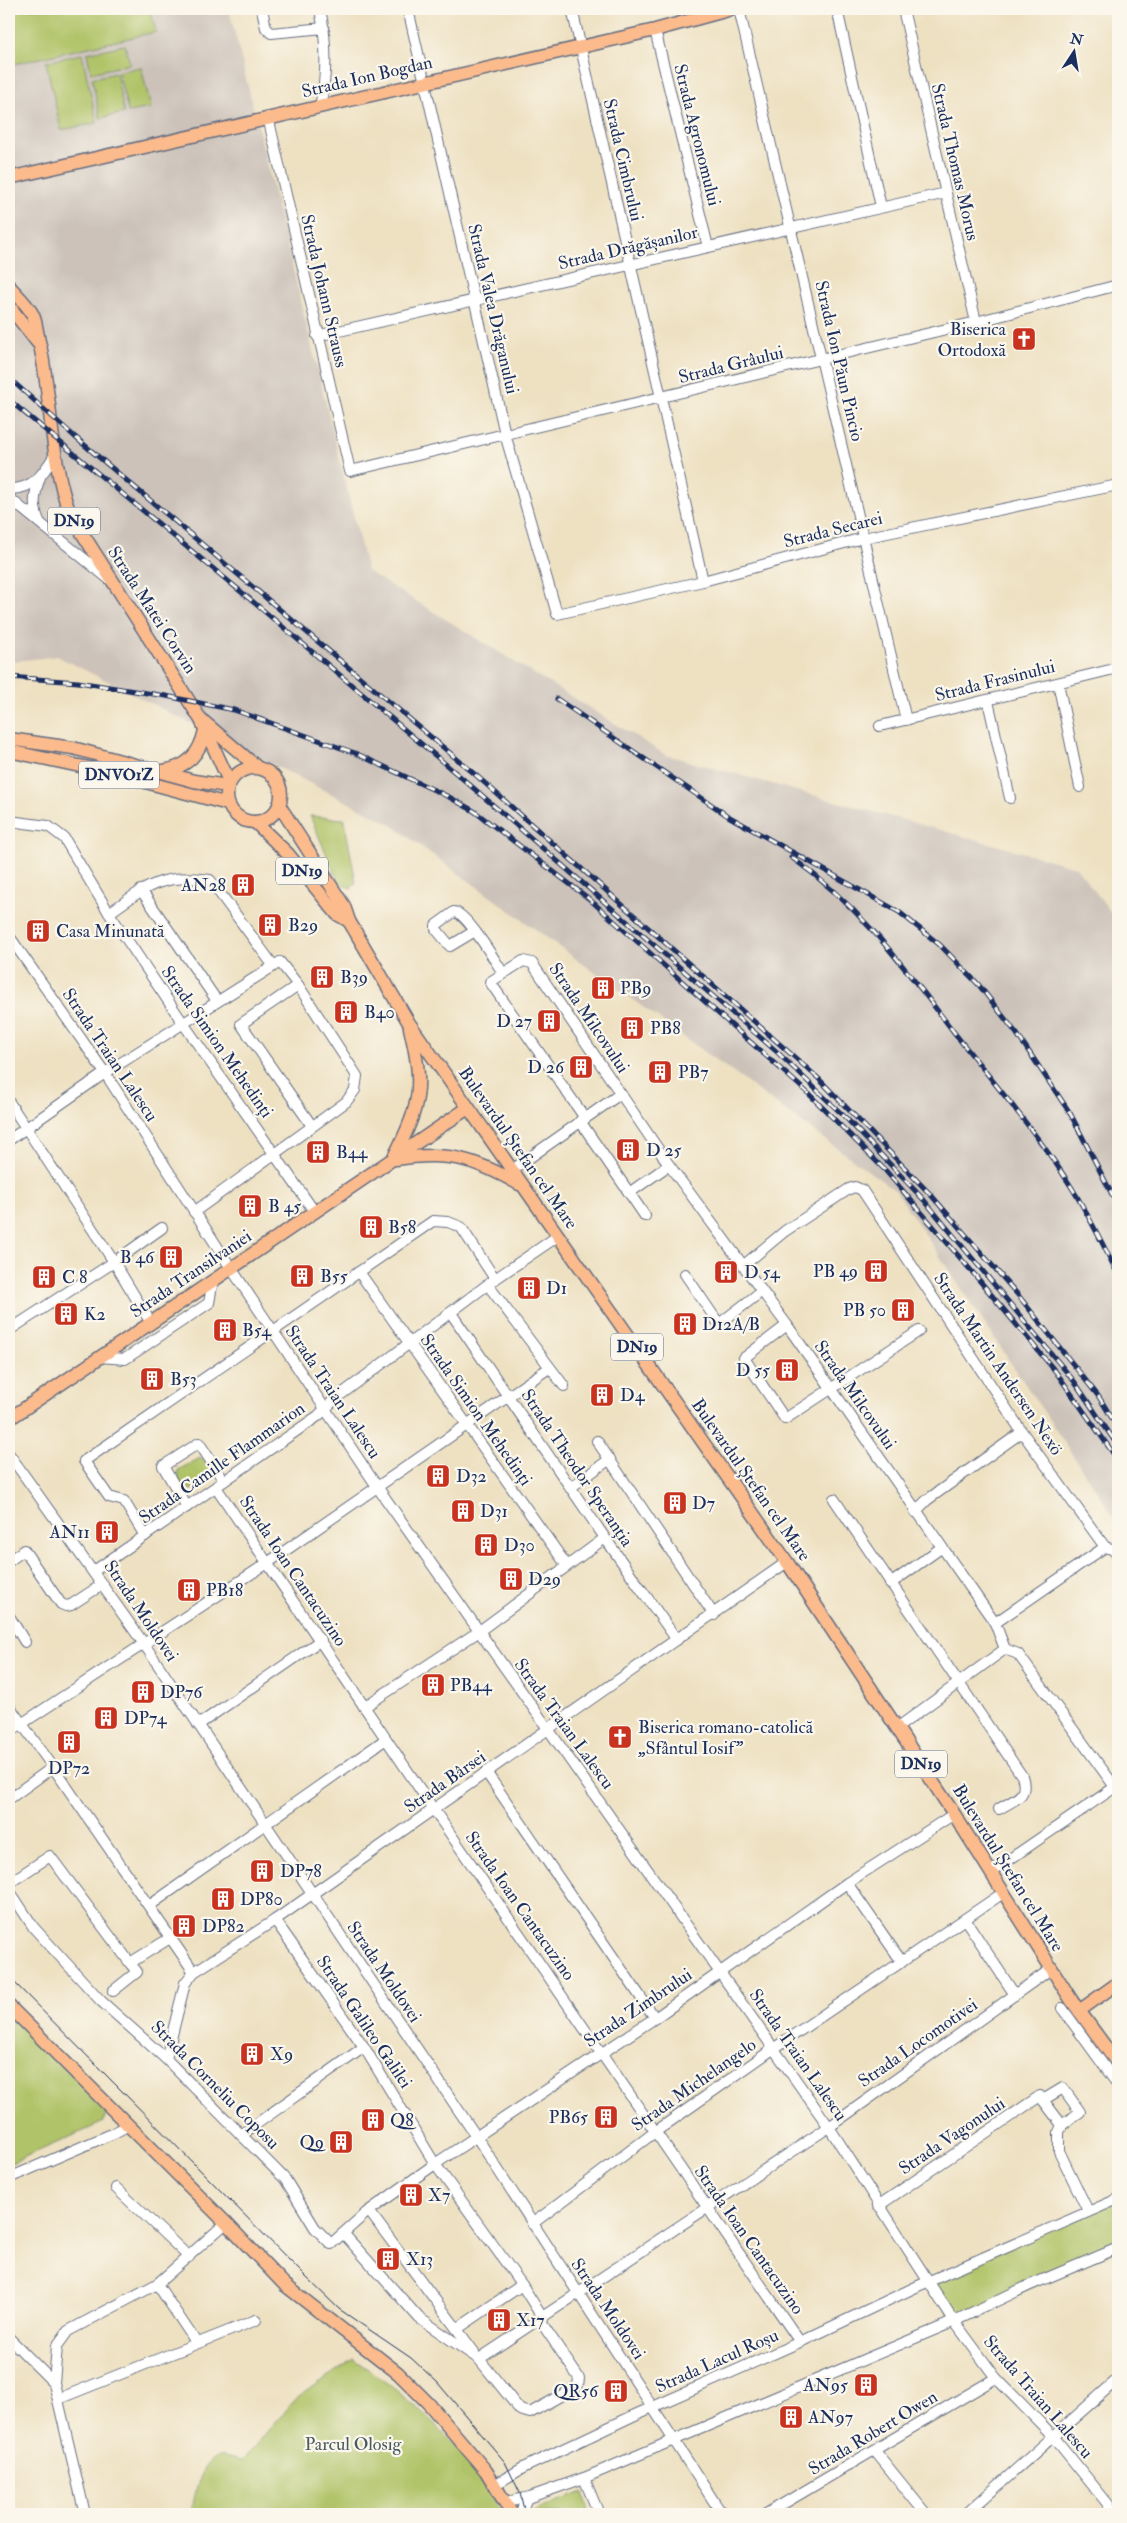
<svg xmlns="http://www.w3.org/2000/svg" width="1127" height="2523" viewBox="0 0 1127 2523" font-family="'IM FELL Double Pica',serif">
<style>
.industrial{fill:#ccc2b9}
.green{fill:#b0c367;stroke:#667962}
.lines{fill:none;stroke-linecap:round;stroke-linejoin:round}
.minor-casing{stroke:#656d81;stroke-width:12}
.major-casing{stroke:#656d81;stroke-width:15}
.minor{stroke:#fff;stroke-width:10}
.major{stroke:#fbbb8d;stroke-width:12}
.tram{stroke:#1b2f5e;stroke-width:1}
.rail-casing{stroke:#1b2f5e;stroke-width:5}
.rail{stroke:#fbf7ec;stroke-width:3;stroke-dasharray:9;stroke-linecap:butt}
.labels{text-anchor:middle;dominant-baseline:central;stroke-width:4.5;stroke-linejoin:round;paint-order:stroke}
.shield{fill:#fbf7ec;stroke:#5e6b89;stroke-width:1}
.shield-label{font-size:16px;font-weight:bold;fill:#1b2f5e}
.street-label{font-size:18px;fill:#1b2f5e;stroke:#fbf7ec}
.poi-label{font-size:18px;fill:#1b2f5e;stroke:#fbf7ec;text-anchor:start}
.park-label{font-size:18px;fill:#485b61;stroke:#fbf7ec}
</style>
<rect width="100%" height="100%" fill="#fbf7ec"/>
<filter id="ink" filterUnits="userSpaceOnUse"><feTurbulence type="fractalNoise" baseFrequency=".02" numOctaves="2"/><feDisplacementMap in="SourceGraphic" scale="10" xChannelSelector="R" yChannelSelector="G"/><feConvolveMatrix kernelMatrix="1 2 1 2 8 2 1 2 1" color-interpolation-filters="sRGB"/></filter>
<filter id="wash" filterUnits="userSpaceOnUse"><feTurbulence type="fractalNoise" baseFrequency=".0096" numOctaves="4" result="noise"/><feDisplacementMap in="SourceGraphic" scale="20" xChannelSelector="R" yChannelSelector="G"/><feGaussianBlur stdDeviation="1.12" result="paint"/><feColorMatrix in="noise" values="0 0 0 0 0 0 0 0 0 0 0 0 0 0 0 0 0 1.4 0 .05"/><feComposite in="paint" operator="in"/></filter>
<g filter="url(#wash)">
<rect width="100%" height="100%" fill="#eee1c2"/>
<polygon class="industrial" points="150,9 229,9 367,571 666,755 1076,867 1118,921 1118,1523 896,1191 389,823 57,656 9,662 9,59"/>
<g class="green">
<polygon points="9,9 150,9 156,32 9,65"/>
<polygon points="125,45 130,64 91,73 87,53"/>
<polygon points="82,54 97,123 61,130 46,62"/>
<polygon points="141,67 151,108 128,112 118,72"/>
<polygon points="116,73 124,113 100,118 92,78"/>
<polygon points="310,816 344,819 356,882 351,888 339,883"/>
<polygon points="200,1458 210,1465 211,1478 190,1490 179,1483 178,1470"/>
<polygon points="9,2012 107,2108 104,2122 9,2164"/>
<polygon points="1118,2199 1118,2249 954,2321 928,2282"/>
<path d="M353,2359C413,2399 469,2448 502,2514H191C196,2491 198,2467 220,2455L242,2460L296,2399Z"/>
<polygon points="583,2492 589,2514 532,2514 536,2510"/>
</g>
</g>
<g filter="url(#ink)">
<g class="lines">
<defs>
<g id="minor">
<polyline points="262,9 266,28 271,33 324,28"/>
<path d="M320,9C327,42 328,72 320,106"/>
<polyline points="408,9 505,434 557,614 703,581 863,538 1118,485"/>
<polyline points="572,9 703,581"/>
<polyline points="739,9 906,720"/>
<polyline points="837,9 881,207"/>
<polyline points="903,9 976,322"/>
<polyline points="655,30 708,247"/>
<polyline points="268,117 350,471 976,322 1118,285"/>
<polyline points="317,336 946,193"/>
<path d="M9,489C33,490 43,474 55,455"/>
<polyline points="9,498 109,579"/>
<path d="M40,523C32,507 34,494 40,477"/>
<polyline points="1058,683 1080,787"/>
<polyline points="988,701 1010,798"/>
<polyline points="880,726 1118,668"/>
<polyline points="9,821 48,826 64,838 109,913 183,1023 314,1211"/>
<polyline points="141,890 217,1001"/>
<path d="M109,913C147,886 162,873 210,880L273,965"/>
<path d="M475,931L450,946L436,929V925L454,912C465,911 496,962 503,973"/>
<polyline points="9,936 105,1073 231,1268 378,1488 829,2127 954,2321 996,2378 1053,2436 1116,2514"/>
<polyline points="298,985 241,1024 312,1126"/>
<polyline points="9,1102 114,1262 151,1323"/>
<polyline points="585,1118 490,982 523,961 532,963 669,1165 787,1325 995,1623 1005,1649"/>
<polyline points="580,1121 645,1216"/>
<polyline points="9,1140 105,1073 280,962 298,985 357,1076 355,1090 346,1102 194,1212"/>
<polyline points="512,1170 620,1094"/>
<polyline points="629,1193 669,1165"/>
<polyline points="744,1265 785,1231 849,1189 855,1187 862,1190 1022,1432 1105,1547 1112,1549 1118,1555"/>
<polyline points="359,1272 567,1566"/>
<polyline points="685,1274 719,1324 762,1291"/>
<polyline points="488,1285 564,1386"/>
<polyline points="451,1313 605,1538 677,1640"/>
<polyline points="787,1325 744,1358 785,1419 919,1331"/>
<polyline points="9,1328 14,1327 114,1262 162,1228"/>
<polyline points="100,1357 125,1359 209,1303 213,1280"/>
<polyline points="597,1441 714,1615"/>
<polyline points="9,1454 144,1644 476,2136 722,2514"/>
<polyline points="216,1487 434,1810 800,2342"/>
<polyline points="570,1488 610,1459"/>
<path d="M834,1499L1022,1776C1029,1797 1015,1799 999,1809"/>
<polyline points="187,1507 163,1466 199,1443 224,1481"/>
<polyline points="915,1512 927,1500 1022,1432"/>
<polyline points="145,1536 124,1501 109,1497 84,1461 433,1221 448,1222 461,1227 495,1279"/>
<polyline points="9,1561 24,1550 61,1604 66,1606 71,1605 103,1584"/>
<polyline points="94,1571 318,1416 335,1399 495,1279 558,1236"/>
<polyline points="890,1584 941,1548"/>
<polyline points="9,1616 25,1642"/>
<polyline points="995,1623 1105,1547"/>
<polyline points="1005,1649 1018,1654 1118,1791"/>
<polyline points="9,1706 53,1767 194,1972"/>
<polyline points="364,1707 478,1632 605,1538"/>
<polyline points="198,1725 321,1640"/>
<polyline points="897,1728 1005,1649"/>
<polyline points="9,1732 266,1564 549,1368"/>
<polyline points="486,1772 655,2018"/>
<polyline points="9,1799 53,1767"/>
<polyline points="991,1872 1118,1785"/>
<polyline points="9,1883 50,1856 130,1963 170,1938"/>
<polyline points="847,1883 902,1962"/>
<polyline points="9,1890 34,1928 101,2001 166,2059 285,2179 315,2228 331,2244 366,2213 435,2164 655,2018 847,1883 954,1814"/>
<polyline points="149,1906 386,1739"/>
<polyline points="965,1919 1015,1995"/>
<polyline points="275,1920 364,2047 435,2164 522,2285 542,2317 543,2325 579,2378 578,2386 530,2413 520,2410 479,2359 419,2318 344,2234"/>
<polyline points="113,1991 137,1972 130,1963"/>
<polyline points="1062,2008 1118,2085"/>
<polyline points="166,2059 185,1983 194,1972 275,1920 787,1562"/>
<polyline points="1043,2100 1062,2125"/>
<polyline points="241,2135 364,2047"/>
<polyline points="9,2178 114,2133 127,2126"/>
<polyline points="116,2188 189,2257"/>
<polyline points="878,2206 1040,2096 1043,2100 1063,2088 1080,2112 1062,2125 1059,2132 1059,2151 1088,2211"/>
<polyline points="369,2211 474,2352"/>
<polyline points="532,2224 655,2132 773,2049 1003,1893"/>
<polyline points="157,2284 196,2342"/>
<polyline points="457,2329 522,2285"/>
<polyline points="9,2338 54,2383"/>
<polyline points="479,2359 829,2127 1051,1969"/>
<polyline points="58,2399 256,2320"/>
<polyline points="875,2451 926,2514"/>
<polyline points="584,2478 599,2514"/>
<polyline points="496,2484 523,2468 637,2414 800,2342 918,2286 1118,2199"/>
<polyline points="506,2502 530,2497 584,2478 946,2325 1028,2286 1118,2248"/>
<polyline points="85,2514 54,2383 57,2346 68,2331 157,2284 226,2223"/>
<polyline points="520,2514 527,2498"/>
<polyline points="766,2514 996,2378"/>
<polyline points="966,2514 1118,2379"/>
</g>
<g id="major">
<polyline points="9,178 655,30 732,9"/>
<path d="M9,286C17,295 27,304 33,315C37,325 37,335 40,345C52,402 50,460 70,514L201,720L229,781"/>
<polyline points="9,306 38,343"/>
<polyline points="203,721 258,768"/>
<polyline points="9,739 73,748 194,781 227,786"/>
<polyline points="9,751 108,772 228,804"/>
<circle cx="254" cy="795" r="27"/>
<path d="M163,771C188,767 200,754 205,730"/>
<polyline points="279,805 344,906 349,921 409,1023 787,1562 954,1814 1072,2001 1118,2064"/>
<polyline points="255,822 288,854 337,914 349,921"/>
<path d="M394,1157C421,1104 424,1087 410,1028"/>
<path d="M396,1159C448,1151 473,1158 519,1184"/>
<polyline points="9,1419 468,1108"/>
<polyline points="9,2006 226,2223 285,2285 398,2373 429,2404 486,2471 512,2514"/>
<polyline points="1079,2011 1118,1983"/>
</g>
</defs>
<use href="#minor" class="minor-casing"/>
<use href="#major" class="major-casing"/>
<use href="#minor" class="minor"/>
<use href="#major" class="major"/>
<polyline class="tram" points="9,1977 307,2278 339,2309 411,2358 437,2382 505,2462 520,2493 525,2514"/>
<defs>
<g id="rail">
<polyline points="9,378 75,437 470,770 818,1078 931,1195 1018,1295 1099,1397 1118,1428"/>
<polyline points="9,400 245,595 463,779 776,1051 846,1118 924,1200 1074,1381 1118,1446"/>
<polyline points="9,677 78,682 166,696 234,710 355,753 449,797 474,811 588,898 809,1094 885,1170 974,1274 1056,1372 1118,1460"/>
<polyline points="557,699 728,816 899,912 940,945 978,984 1017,1034 1070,1113 1118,1206"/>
<path d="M791,857C863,908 907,971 960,1040C998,1088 1039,1136 1072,1188C1089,1216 1104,1246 1118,1275"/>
</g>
</defs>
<use href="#rail" class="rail-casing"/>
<use href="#rail" class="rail"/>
</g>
</g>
<defs>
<symbol id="church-square" viewBox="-11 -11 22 22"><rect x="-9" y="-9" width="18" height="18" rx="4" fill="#c8321e" stroke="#fbf7ec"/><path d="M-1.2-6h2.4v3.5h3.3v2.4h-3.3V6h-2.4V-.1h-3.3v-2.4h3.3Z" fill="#fff"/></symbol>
<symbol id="building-square" viewBox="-11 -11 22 22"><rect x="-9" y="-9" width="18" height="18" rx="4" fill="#c8321e" stroke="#fbf7ec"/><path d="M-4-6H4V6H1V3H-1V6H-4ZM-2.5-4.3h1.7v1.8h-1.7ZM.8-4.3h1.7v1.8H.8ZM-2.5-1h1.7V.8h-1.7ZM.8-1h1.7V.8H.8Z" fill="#fff"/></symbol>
</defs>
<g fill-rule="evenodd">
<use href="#church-square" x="1010" y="325" width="28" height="28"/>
<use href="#building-square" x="229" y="871" width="28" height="28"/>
<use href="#building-square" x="256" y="911" width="28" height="28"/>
<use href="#building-square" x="24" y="917" width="28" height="28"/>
<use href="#building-square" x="308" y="963" width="28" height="28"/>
<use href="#building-square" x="589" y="974" width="28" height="28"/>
<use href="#building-square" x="332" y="998" width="28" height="28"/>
<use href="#building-square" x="535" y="1007" width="28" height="28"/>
<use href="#building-square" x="618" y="1014" width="28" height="28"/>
<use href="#building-square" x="567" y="1053" width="28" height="28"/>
<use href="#building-square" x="646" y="1058" width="28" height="28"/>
<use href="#building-square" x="614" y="1136" width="28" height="28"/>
<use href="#building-square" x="304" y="1138" width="28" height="28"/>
<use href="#building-square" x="236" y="1192" width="28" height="28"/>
<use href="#building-square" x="357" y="1213" width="28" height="28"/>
<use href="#building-square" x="157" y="1243" width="28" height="28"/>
<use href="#building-square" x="862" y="1257" width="28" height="28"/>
<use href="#building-square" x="712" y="1258" width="28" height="28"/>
<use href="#building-square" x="288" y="1262" width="28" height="28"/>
<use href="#building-square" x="30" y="1263" width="28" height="28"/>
<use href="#building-square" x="515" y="1274" width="28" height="28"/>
<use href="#building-square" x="889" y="1296" width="28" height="28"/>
<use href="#building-square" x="52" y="1300" width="28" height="28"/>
<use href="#building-square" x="671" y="1310" width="28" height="28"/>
<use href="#building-square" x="211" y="1316" width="28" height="28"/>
<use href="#building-square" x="773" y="1356" width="28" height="28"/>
<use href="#building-square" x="138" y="1365" width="28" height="28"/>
<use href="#building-square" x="588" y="1381" width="28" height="28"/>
<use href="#building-square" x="424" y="1462" width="28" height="28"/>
<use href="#building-square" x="661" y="1489" width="28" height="28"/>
<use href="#building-square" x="449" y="1497" width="28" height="28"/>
<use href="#building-square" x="93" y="1518" width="28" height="28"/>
<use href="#building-square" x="472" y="1531" width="28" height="28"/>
<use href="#building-square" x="497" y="1565" width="28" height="28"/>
<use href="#building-square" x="175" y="1576" width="28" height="28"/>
<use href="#building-square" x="419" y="1671" width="28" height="28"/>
<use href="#building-square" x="129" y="1678" width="28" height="28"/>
<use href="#building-square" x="92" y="1704" width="28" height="28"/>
<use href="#church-square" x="606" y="1723" width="28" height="28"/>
<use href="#building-square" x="55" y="1728" width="28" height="28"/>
<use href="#building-square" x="248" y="1857" width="28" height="28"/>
<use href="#building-square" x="209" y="1885" width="28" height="28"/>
<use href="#building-square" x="170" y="1912" width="28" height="28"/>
<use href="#building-square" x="238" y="2040" width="28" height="28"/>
<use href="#building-square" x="592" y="2103" width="28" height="28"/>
<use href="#building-square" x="359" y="2106" width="28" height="28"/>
<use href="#building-square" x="327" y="2128" width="28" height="28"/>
<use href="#building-square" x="397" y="2181" width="28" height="28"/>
<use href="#building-square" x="374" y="2245" width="28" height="28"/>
<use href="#building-square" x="485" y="2306" width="28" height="28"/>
<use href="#building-square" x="852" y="2371" width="28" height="28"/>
<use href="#building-square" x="602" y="2377" width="28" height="28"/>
<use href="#building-square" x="777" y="2403" width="28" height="28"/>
</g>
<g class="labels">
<g class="shield">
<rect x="48" y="507.5" width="52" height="27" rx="4"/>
<rect x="79" y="761.5" width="80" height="27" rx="4"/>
<rect x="276" y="857.5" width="52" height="27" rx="4"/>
<rect x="611" y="1333.5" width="52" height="27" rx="4"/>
<rect x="895" y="1750.5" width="52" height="27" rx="4"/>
</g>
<g class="shield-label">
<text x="74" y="521">DN19</text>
<text x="119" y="775">DNVO1Z</text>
<text x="302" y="871">DN19</text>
<text x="637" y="1347">DN19</text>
<text x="921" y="1764">DN19</text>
</g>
<g class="street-label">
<text transform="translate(367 77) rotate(-13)">Strada Ion Bogdan</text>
<text transform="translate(697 135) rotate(76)">Strada Agronomului</text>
<text transform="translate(623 160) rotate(77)">Strada Cimbrului</text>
<text transform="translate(955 162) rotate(77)">Strada Thomas Morus</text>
<text transform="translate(628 248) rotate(-13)">Strada Drăgășanilor</text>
<text transform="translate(324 291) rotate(77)">Strada Johann Strauss</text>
<text transform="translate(493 309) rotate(77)">Strada Valea Drăganului</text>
<text transform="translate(839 361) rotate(77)">Strada Ion Păun Pincio</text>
<text transform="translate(731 365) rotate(-14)">Strada Grâului</text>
<text transform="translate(833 530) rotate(-14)">Strada Secarei</text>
<text transform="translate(152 610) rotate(57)">Strada Matei Corvin</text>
<text transform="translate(995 681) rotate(-14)">Strada Frasinului</text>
<text transform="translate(589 1018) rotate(56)">Strada Milcovului</text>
<text transform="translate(217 1042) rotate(55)">Strada Simion Mehedinți</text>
<text transform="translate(110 1055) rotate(56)">Strada Traian Lalescu</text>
<text transform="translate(518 1148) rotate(55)">Bulevardul Ștefan cel Mare</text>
<text transform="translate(191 1274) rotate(-34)">Strada Transilvaniei</text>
<text transform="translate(998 1364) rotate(56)">Strada Martin Andersen Nexö</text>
<text transform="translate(333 1392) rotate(56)">Strada Traian Lalescu</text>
<text transform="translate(855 1395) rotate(55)">Strada Milcovului</text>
<text transform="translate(476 1410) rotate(55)">Strada Simion Mehedinți</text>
<text transform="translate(222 1463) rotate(-35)">Strada Camille Flammarion</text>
<text transform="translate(577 1468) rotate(56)">Strada Theodor Speranția</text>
<text transform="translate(751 1480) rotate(55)">Bulevardul Ștefan cel Mare</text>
<text transform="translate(293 1571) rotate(56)">Strada Ioan Cantacuzino</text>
<text transform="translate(141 1611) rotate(56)">Strada Moldovei</text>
<text transform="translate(564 1724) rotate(54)">Strada Traian Lalescu</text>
<text transform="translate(445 1782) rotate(-35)">Strada Bârsei</text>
<text transform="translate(1008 1868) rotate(58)">Bulevardul Ștefan cel Mare</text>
<text transform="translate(520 1906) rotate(55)">Strada Ioan Cantacuzino</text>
<text transform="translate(384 1972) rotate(56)">Strada Moldovei</text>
<text transform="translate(638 2008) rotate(-34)">Strada Zimbrului</text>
<text transform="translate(364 2022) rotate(56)">Strada Galileo Galilei</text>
<text transform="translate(918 2043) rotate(-35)">Strada Locomotivei</text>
<text transform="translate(798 2055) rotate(55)">Strada Traian Lalescu</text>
<text transform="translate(215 2085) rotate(45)">Strada Corneliu Coposu</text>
<text transform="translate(694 2085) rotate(-35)">Strada Michelangelo</text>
<text transform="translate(952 2136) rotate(-34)">Strada Vagonului</text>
<text transform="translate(749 2240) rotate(55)">Strada Ioan Cantacuzino</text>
<text transform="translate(608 2309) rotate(56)">Strada Moldovei</text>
<text transform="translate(717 2361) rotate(-24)">Strada Lacul Roșu</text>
<text transform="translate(1038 2397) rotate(49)">Strada Traian Lalescu</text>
<text transform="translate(873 2433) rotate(-31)">Strada Robert Owen</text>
</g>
<g class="poi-label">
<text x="1006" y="329" text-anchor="end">Biserica<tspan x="1006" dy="21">Ortodoxă</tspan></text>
<text x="226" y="885" text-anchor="end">AN28</text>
<text x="288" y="925">B29</text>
<text x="56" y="931">Casa Minunată</text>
<text x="340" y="977">B39</text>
<text x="620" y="988">PB9</text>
<text x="364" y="1012">B40</text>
<text x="532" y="1021" text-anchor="end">D 27</text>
<text x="650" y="1028">PB8</text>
<text x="564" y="1067" text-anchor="end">D 26</text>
<text x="678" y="1072">PB7</text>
<text x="646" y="1150">D 25</text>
<text x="336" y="1152">B44</text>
<text x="268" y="1206">B 45</text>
<text x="388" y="1227">B58</text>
<text x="154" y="1257" text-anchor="end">B 46</text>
<text x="858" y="1271" text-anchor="end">PB 49</text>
<text x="744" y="1272">D 54</text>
<text x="320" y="1276">B55</text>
<text x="62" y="1277">C 8</text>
<text x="546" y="1288">D1</text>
<text x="886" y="1310" text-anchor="end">PB 50</text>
<text x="84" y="1314">K2</text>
<text x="702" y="1324">D12A/B</text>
<text x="242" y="1330">B54</text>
<text x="770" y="1370" text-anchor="end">D 55</text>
<text x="170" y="1379">B53</text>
<text x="620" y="1395">D4</text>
<text x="456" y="1476">D32</text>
<text x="692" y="1503">D7</text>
<text x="480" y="1511">D31</text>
<text x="90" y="1532" text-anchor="end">AN11</text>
<text x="504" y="1545">D30</text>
<text x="528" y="1579">D29</text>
<text x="206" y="1590">PB18</text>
<text x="450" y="1685">PB44</text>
<text x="160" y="1692">DP76</text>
<text x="124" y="1718">DP74</text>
<text x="638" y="1727">Biserica romano-catolică<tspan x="638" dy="21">„Sfântul Iosif”</tspan></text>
<text x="69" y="1768" text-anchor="middle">DP72</text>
<text x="280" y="1871">DP78</text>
<text x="240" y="1899">DP80</text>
<text x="202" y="1926">DP82</text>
<text x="270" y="2054">X9</text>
<text x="588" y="2117" text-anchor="end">PB65</text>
<text x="390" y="2120">Q8</text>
<text x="324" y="2142" text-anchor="end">Q9</text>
<text x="428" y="2195">X7</text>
<text x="406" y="2259">X13</text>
<text x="516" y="2320">X17</text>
<text x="848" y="2385" text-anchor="end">AN95</text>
<text x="598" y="2391" text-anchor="end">QR56</text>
<text x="808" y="2417">AN97</text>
</g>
<g class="park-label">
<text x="353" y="2444">Parcul Olosig</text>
</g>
</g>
<rect width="1127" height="2523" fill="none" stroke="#fbf7ec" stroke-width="30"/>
<g transform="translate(1074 52) rotate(12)" stroke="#fbf7ec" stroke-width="4" paint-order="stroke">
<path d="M0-4L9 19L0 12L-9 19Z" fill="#1b2f5e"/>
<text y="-8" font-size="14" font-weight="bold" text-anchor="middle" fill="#1b2f5e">N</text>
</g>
</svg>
